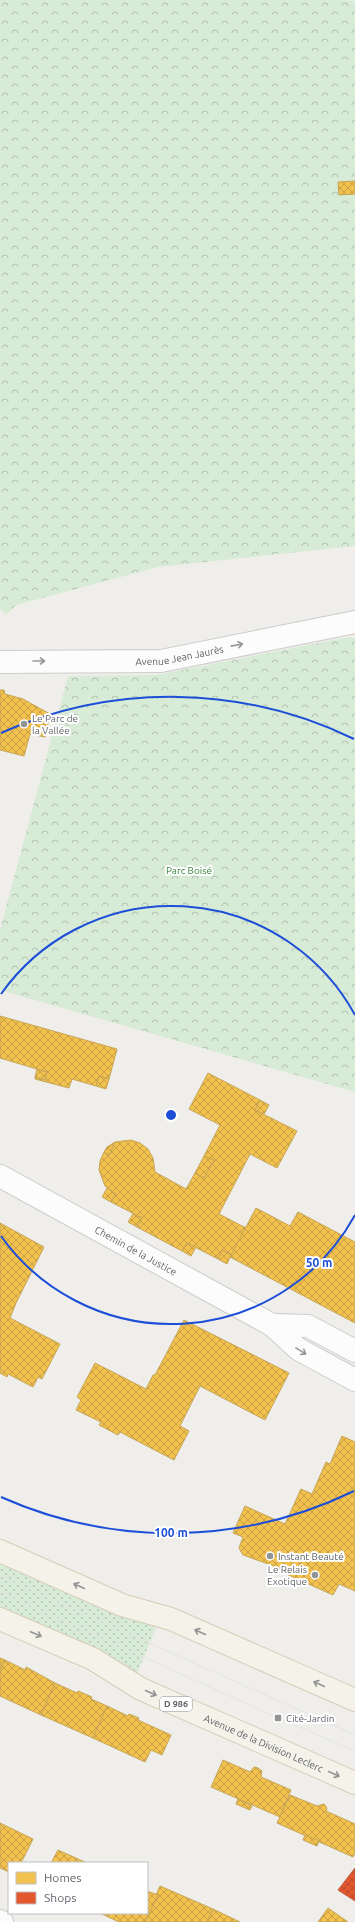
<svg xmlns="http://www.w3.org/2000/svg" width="355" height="1922" viewBox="0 0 355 1922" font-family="Ubuntu,sans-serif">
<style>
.grass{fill:url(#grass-dots)}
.forest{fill:url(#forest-crowns)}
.homes{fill:url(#homes-cross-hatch);stroke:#c6a556}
.shops{fill:url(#shops-cross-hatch);stroke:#bc5b3f}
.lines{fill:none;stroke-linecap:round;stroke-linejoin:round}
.street-casing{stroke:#cbcccc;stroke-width:24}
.primary-casing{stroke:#d7ceb8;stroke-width:24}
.street{stroke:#fdfcfc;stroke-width:22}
.primary{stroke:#f4f2e9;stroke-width:22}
.tram{stroke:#e4e4e4;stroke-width:1}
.oneway{stroke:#96999c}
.oneway2{stroke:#939595}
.ring{fill:none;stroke:#1d4ed8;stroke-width:2}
.poi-dot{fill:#919496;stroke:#fff;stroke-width:1.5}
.labels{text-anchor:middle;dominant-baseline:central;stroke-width:4;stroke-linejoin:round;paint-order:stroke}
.shield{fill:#fff;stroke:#8f9295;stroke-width:1}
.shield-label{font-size:9px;font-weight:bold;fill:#5f6368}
.street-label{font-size:10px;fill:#5f6368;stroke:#fff}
.poi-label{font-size:10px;fill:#5f6368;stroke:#fff;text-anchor:start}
.park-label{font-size:10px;fill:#348238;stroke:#fff}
.centre{fill:#1d4ed8;stroke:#fff;stroke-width:2}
.ring-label{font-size:12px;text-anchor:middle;font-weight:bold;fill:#1d4ed8;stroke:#fff;stroke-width:4;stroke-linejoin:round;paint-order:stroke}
</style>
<defs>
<pattern id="grass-dots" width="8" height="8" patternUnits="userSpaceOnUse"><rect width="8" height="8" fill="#d8ebd6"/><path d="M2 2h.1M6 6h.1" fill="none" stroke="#b2c2b1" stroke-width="1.8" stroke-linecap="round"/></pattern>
<pattern id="forest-crowns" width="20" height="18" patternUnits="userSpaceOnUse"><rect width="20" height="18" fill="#d8ebd6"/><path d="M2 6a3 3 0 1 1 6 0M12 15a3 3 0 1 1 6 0" fill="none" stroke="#b2c2b1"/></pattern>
<pattern id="homes-cross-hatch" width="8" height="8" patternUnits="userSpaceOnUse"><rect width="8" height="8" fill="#f2c14e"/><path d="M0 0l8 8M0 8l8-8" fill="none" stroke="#c7a045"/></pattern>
<pattern id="shops-cross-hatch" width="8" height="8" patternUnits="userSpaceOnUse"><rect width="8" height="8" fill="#e4572e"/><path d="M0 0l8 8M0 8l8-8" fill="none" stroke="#bc4c2b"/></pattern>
</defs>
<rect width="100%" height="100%" fill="#efeeea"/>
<polygon class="grass" points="0,1558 158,1623 136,1676 0,1610"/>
<g class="forest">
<polygon points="0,0 341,0 355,1 355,546 158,567 16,605 6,615 0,608"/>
<polygon points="349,637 355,638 355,1092 0,990 0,930 68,676 157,675"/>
</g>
<g class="homes">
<polygon points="355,181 355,194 339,195 338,182"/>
<polygon points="0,690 4,690 5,694 23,699 50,714 45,737 30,734 24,756 0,750"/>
<polygon points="0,1016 117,1049 109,1079 99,1076 96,1086 72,1079 69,1088 35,1079 35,1077 45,1080 47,1072 0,1058"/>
<polygon points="37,1069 47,1072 45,1080 35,1077"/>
<polygon points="208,1073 260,1100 255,1110 297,1131 277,1168 250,1154 219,1214 246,1228 231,1255 222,1250 218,1259 187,1243 182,1251 137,1227 142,1218 111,1202 116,1194 105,1186 99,1170 100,1161 104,1152 109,1155 115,1142 131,1140 140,1143 148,1149 153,1158 155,1172 186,1189 195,1173 204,1178 214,1160 204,1156 220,1125 189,1109"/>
<polygon points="99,1076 109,1079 106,1089 96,1086"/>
<polygon points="260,1100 269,1105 264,1114 255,1110"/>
<polygon points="115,1142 109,1155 104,1152 107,1147"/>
<polygon points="204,1156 214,1160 204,1178 195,1173"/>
<polygon points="107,1188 116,1194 111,1202 102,1197"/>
<polygon points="256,1208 290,1226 298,1212 355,1242 355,1323 230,1257"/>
<polygon points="133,1214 142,1218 137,1227 128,1222"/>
<polygon points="0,1223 44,1247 16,1303 10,1318 60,1344 42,1379 38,1377 33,1387 8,1374 7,1377 0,1373"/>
<polygon points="187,1243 196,1247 191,1256 182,1251"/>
<polygon points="222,1250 231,1255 227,1264 218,1259"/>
<polygon points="184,1320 289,1373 265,1420 200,1386 180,1426 189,1431 174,1460 120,1432 118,1435 99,1425 101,1422 76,1410 81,1400 77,1397 95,1363 146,1389 153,1375 155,1375"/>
<polygon points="342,1436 355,1442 355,1537 354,1540 355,1541 355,1591 339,1584 333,1595 273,1568 274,1566 243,1555 239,1548 243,1537 233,1533 245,1506 285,1524 301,1489 312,1494 326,1462 330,1464"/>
<polygon points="0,1658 5,1660 0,1671"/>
<polygon points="5,1660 25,1670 26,1667 55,1683 41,1715 0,1696 0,1671"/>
<polygon points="55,1683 77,1693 78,1691 92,1697 91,1699 107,1706 93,1738 41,1715"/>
<polygon points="107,1706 128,1716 129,1714 139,1718 138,1720 171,1735 162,1755 151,1750 145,1762 93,1738"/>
<polygon points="223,1760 250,1772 254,1767 258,1768 262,1771 261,1777 291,1790 280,1817 211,1787"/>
<polygon points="290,1795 317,1806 324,1804 327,1808 326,1811 355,1824 355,1852 353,1857 277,1823"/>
<polygon points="238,1799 252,1806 250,1810 236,1804"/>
<polygon points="0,1823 33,1839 21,1863 9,1863 9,1872 0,1868"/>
<polygon points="305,1835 319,1841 317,1846 303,1840"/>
<polygon points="58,1850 87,1863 51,1863"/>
<polygon points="160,1886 213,1909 207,1922 145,1922 158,1895 156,1895"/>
<polygon points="147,1891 158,1895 145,1922 119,1922 100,1913 147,1913"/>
<polygon points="328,1908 348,1922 318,1922"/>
<polygon points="213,1909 240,1922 207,1922"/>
</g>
<polygon class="shops" points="355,1868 355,1901 338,1890"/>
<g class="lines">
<defs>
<g id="street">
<path id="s1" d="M0,662L161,661L355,622"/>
<path id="s2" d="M0,1176L272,1325L298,1349L355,1380"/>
<polyline points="272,1325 308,1326 355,1351"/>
<polyline points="0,1921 2,1922"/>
</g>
<g id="primary">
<polyline points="0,1551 122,1605 171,1619 355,1700"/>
<path id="s3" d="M0,1619L93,1659L141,1689L355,1783"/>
</g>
</defs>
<use href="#street" class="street-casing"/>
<use href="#primary" class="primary-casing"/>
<use href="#street" class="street"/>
<use href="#primary" class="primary"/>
<g class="tram">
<polyline points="0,1576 355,1735"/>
<polyline points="0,1592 278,1718 355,1751"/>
</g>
</g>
<defs><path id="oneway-shaft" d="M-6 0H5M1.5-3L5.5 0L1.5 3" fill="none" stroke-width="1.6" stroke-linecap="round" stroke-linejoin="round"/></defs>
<g class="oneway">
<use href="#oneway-shaft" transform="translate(237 645) rotate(-11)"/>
<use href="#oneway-shaft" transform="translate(39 661)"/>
<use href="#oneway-shaft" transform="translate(301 1351) rotate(31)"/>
</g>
<g class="oneway2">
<use href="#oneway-shaft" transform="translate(79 1586) rotate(-156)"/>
<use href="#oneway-shaft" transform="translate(200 1632) rotate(-156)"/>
<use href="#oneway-shaft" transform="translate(36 1634) rotate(23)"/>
<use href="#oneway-shaft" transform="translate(319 1684) rotate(-156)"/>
<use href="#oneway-shaft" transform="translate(151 1693) rotate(24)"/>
<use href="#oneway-shaft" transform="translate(334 1774) rotate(24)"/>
</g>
<g class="ring">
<path d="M355 1215A209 209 0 0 1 1 1236M1 994A209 209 0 0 1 355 1015"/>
<path d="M354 1491A418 418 0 0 1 1 1497M1 733A418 418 0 0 1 354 739"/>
</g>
<g class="poi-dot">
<circle cx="24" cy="724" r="4"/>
<circle cx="270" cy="1556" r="4"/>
<circle cx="315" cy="1575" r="4"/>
<rect x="274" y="1714" width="8" height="8" rx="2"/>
</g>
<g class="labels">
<rect class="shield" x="160" y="1697" width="32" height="14" rx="3"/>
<g class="shield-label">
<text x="176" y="1704">D 986</text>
</g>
<g class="street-label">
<text stroke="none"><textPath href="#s1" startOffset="180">Avenue Jean Jaurès</textPath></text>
<text stroke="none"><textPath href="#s2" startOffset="155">Chemin de la Justice</textPath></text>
<text stroke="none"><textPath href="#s3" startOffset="292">Avenue de la Division Leclerc</textPath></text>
</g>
<g class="poi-label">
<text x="32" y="718">Le Parc de<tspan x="32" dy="12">la Vallée</tspan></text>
<text x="278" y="1556">Instant Beauté</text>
<text x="307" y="1569" text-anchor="end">Le Relais<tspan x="307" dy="12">Exotique</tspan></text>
<text x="286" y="1718">Cité-Jardin</text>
</g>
<g class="park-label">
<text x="189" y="870">Parc Boisé</text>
</g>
</g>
<circle cx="171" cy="1115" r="6" class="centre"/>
<g class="ring-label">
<text x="319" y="1267">50 m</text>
<text x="171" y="1537">100 m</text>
</g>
<rect x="8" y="1862" width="140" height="52" fill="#ffffff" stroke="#bfc1c3"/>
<rect x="16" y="1872" width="20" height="12" fill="#f2c14e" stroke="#bfc1c3"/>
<text x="44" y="1882" font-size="12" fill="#5f6368">Homes</text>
<rect x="16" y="1892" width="20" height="12" fill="#e4572e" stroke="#bfc1c3"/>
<text x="44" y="1902" font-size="12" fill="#5f6368">Shops</text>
</svg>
